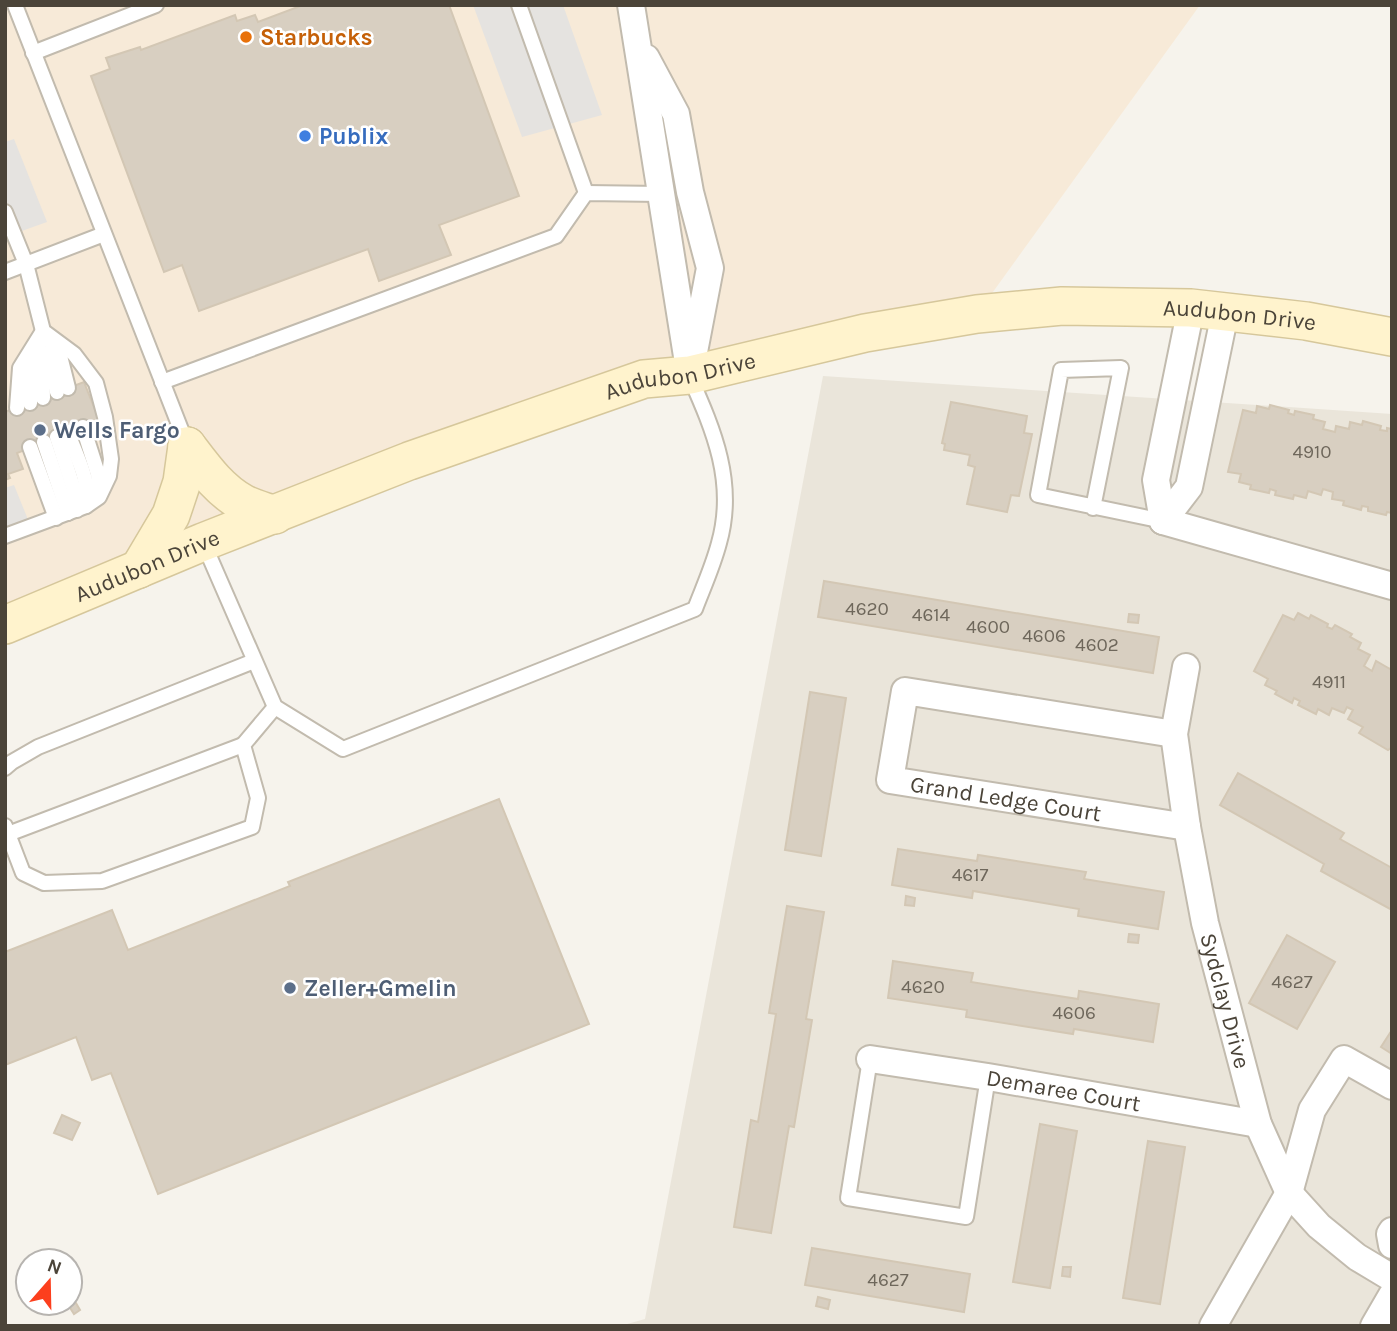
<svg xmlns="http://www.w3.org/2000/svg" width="1397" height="1331" viewBox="0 0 1397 1331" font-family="Karla,sans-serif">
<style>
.residential{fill:#eae5da}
.commercial{fill:#f7ead8}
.parking{fill:#e5e3e0}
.building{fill:#d8cfc1;stroke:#d3c7b4;stroke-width:2}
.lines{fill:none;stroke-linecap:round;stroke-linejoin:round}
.lane-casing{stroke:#c2bbae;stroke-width:18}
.street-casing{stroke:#c2bbae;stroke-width:30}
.secondary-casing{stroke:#d6c79b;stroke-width:40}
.lane{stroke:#fff;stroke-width:14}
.street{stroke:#fff;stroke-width:26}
.secondary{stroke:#fff3cd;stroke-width:37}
.food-dot{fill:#e8710a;stroke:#fff;stroke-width:2.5}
.shop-dot{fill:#3f7fe0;stroke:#fff;stroke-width:2.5}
.service-dot{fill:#5c6f8a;stroke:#fff;stroke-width:2.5}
.labels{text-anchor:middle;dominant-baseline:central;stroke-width:5;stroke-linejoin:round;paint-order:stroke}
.number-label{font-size:19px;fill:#6e675b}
.food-label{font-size:23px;font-weight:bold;fill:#c56008;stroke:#fff;text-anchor:start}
.shop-label{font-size:23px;font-weight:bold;fill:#366cbe;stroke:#fff;text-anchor:start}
.street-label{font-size:23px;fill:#4b4439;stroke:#fff}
.service-label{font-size:23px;font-weight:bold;fill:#4e5e75;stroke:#fff;text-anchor:start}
</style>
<rect width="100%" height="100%" fill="#f6f3ec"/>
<polygon class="residential" points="823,376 1392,414 1392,1326 620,1326 645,1319"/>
<polygon class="commercial" points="5,5 1200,5 977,314 690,375 5,625"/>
<g class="parking">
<polygon points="473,5 563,5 602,115 522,137"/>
<polygon points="14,139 47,222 5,237 5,142"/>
<polygon points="14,485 33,532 5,542 5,488"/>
</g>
<g class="building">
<polygon points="303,5 449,5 519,196 439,225 451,255 379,281 368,249 199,311 182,265 164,272 91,76 110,69 106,58 140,47 141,50 235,15 237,21 255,15 258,22"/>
<polygon points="84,382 99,420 17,453 23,469 8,474 10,478 5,480 5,412"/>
<polygon points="951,402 1027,416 1024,433 1032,434 1019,496 1011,495 1007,512 967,504 975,467 968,465 970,455 944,450 945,444 942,443"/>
<polygon points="1270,405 1289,410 1288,413 1294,415 1295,411 1314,415 1313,419 1325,422 1323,429 1335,432 1336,426 1349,429 1350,422 1362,425 1363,421 1381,426 1380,430 1387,431 1387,428 1392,429 1392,513 1387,512 1386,515 1368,511 1368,507 1362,506 1361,510 1343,505 1344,501 1332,499 1333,492 1323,489 1321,495 1308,491 1306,498 1294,495 1293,499 1275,495 1276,491 1270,489 1269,493 1250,489 1251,485 1239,482 1241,474 1228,472 1243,410 1256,413 1257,406 1269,409"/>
<polygon points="824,581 1159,637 1153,673 818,617"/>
<polygon points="1298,613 1309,619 1311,615 1328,624 1327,627 1332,629 1335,625 1352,634 1350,637 1361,643 1358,649 1370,655 1364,666 1372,671 1376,661 1390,669 1392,666 1392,747 1388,750 1359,733 1363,727 1348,719 1353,710 1347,707 1344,713 1332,708 1329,715 1318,709 1316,714 1298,705 1300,701 1294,698 1292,703 1275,694 1277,691 1265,685 1268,679 1254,671 1283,615 1294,620"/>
<polygon points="1129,614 1139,615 1138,623 1128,622"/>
<polygon points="810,692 846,698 821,856 785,850"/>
<polygon points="1238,773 1344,833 1340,839 1392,868 1392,910 1321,871 1324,864 1220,805"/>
<polygon points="499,799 589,1024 158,1194 111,1073 92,1080 76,1037 5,1065 5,952 112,910 128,950 290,886 288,882"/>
<polygon points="898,849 977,861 978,855 1086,872 1084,879 1164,892 1158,929 1078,916 1079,909 973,891 972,898 892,885"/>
<polygon points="906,896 915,898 914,906 905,905"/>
<polygon points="787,906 824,912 806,1019 812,1020 794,1127 789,1126 771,1233 734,1227 751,1120 758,1122 776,1014 769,1013"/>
<polygon points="1129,934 1139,935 1138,943 1128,942"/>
<polygon points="1287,935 1335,962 1297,1029 1249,1003"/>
<polygon points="893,961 973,973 971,982 1078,999 1079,991 1159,1004 1153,1042 1074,1029 1073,1034 966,1017 967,1010 888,998"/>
<polygon points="1392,1030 1392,1054 1381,1047"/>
<polygon points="62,1115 80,1123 72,1140 54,1133"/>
<polygon points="1040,1124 1077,1131 1050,1288 1013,1282"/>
<polygon points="1148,1141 1185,1147 1160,1304 1123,1298"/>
<polygon points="812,1248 970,1274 964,1312 805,1285"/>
<polygon points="1063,1267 1071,1267 1070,1277 1062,1276"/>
<polygon points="818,1297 830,1300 828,1309 816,1306"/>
<polygon points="73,1298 80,1310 74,1314 67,1303 70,1303"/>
</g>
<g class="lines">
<defs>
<g id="lane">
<polyline points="15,5 187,445"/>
<polyline points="519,5 586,193"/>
<polyline points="33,53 156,5"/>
<polyline points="5,212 26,264 43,331 74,354 96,383 105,417 111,459 109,476 99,497 86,506 5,536"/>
<polyline points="5,272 104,234"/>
<polyline points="50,341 61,360 68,388"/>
<polyline points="48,353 57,392"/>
<polyline points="42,357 43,398"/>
<polyline points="162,382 556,236 586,193 661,194"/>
<polyline points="30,403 32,371 39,346"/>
<polyline points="17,408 20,368 43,331"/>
<polyline points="83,427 98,474 99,492"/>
<path d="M68,433C76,456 91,481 86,506"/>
<polyline points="57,437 77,499 77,510"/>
<polyline points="44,442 68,513"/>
<polyline points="30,447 56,518"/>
<polyline points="1093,508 1121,368 1061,370 1038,495 1163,521"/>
<path d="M203,542L275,707L343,749L695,609C703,588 713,566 719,543C736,483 714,431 690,377"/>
<polyline points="5,768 12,762 38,747 254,661"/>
<polyline points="5,826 23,873 44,883 102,881 252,827 258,798 243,745 275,707"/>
<polyline points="8,834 243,745"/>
<polyline points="870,1059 848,1198 966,1217 988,1077"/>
</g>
<g id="street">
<polyline points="631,5 690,375"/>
<polyline points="646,58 676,114 690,192 710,268 693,357"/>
<polyline points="1163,521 1392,586"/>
<polyline points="1163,521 1189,487 1225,313"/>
<polyline points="1163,521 1156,480 1191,308"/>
<path id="s1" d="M1186,667L1174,734L1187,827L1205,923L1258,1124L1289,1193L1319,1226L1357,1257L1392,1278"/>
<path id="s2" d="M1174,734L905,691L890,780L1187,827"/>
<path id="s3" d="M870,1059L988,1077L1258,1124"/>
<polyline points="1392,1231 1390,1234 1392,1245"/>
<polyline points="1213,1326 1289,1193 1312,1110 1344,1059 1392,1086"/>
<polyline points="1374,1326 1392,1295"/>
</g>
<g id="secondary">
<path d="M187,446C203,467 219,490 243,503C252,508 264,511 275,515"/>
<polyline points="139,569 171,515 182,482 187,446"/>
<path id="s4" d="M5,625L203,542L409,461L644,379L690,375L865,333L977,314L1062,306L1191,308L1306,321L1392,337"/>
</g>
</defs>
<use href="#lane" class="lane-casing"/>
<use href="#street" class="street-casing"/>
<use href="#secondary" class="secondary-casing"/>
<use href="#lane" class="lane"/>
<use href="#street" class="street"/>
<use href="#secondary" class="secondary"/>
</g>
<circle class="food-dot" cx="246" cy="37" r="7"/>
<circle class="shop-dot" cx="305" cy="136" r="7"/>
<g class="service-dot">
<circle cx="40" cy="430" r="7"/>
<circle cx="290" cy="988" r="7"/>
</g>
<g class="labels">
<g class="number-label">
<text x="1312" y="452">4910</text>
<text x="867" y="609">4620</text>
<text x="931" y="615">4614</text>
<text x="988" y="627">4600</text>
<text x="1044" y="636">4606</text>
<text x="1097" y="645">4602</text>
<text x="1329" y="682">4911</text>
<text x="970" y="875">4617</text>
<text x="1292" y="982">4627</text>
<text x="923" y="987">4620</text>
<text x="1074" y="1013">4606</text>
<text x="888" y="1280">4627</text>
</g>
<g class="food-label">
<text x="260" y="37">Starbucks</text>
</g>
<g class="shop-label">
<text x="319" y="136">Publix</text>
</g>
<g class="street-label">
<text stroke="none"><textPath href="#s4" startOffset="1288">Audubon Drive</textPath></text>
<text stroke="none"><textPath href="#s4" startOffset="721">Audubon Drive</textPath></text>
<text stroke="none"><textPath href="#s4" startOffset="154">Audubon Drive</textPath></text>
<text stroke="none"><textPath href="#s2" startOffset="480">Grand Ledge Court</textPath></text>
<text stroke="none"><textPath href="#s1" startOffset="340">Sydclay Drive</textPath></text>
<text stroke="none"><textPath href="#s3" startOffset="196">Demaree Court</textPath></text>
</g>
<g class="service-label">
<text x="54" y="430">Wells Fargo</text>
<text x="304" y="988">Zeller+Gmelin</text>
</g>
</g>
<rect width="1397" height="1331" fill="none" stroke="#4b4439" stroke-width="14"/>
<g transform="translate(49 1282) rotate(20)"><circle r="33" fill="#ffffff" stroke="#b7b4b0" stroke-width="2"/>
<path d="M0-5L12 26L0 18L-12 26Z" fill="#fc3f1d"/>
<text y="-10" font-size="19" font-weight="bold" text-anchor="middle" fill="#4b4439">N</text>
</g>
</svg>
